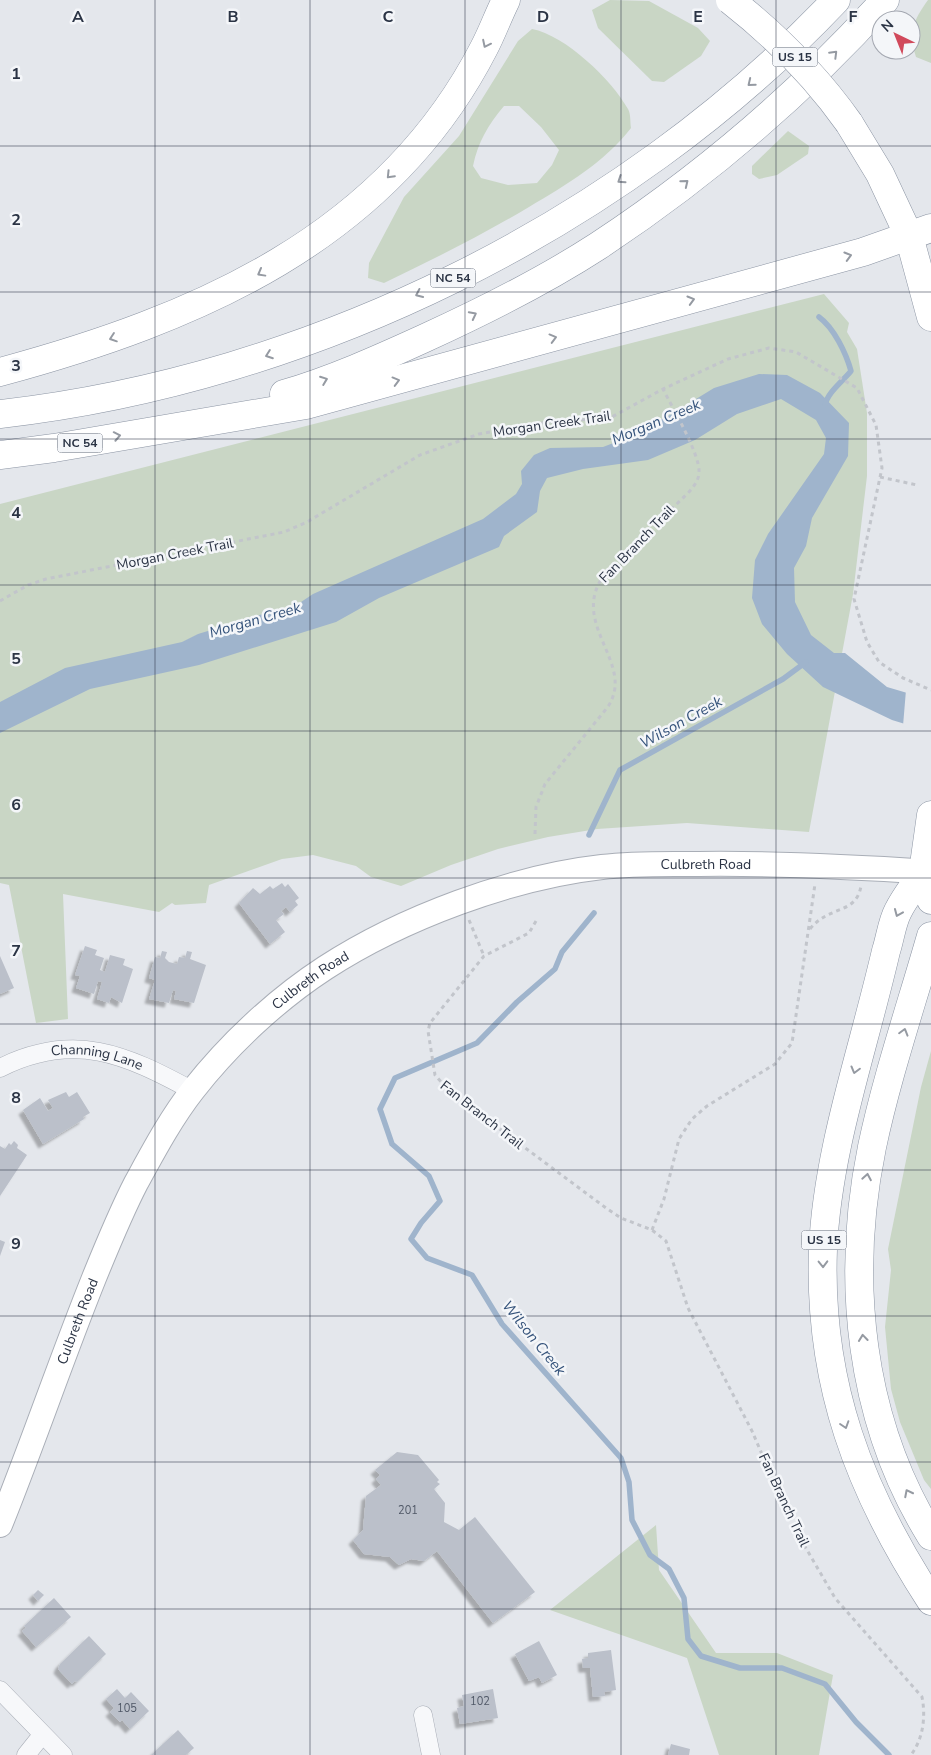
<svg xmlns="http://www.w3.org/2000/svg" width="931" height="1755" viewBox="0 0 931 1755" font-family="'Nunito Sans',sans-serif">
<style>
.green{fill:#c9d6c5;fill-rule:evenodd}
.water{fill:#9fb4cc}
.pier{fill:#e4e7ec}
.lines{fill:none;stroke-linecap:round;stroke-linejoin:round}
.stream{stroke:#9fb4cc;stroke-width:5.5}
.building{fill:#bbc0ca;filter:url(#shadow)}
.street-casing{stroke:#a9aeb7;stroke-width:19}
.secondary-casing{stroke:#a9aeb7;stroke-width:26}
.highway-casing{stroke:#8b94a3;stroke-width:29}
.path{stroke:#c2c5cb;stroke-width:3;stroke-dasharray:4 4;stroke-linecap:butt}
.street{stroke:#f7f8fa;stroke-width:18}
.secondary{stroke:#fff;stroke-width:24}
.highway{stroke:#fff;stroke-width:28}
.highway-bridge-casing{stroke:#8b94a3;stroke-width:29;stroke-linecap:butt}
.highway-bridge{stroke:#fff;stroke-width:28}
.oneway{stroke:#959aa2}
.grid{fill:none;stroke:#2b3445;stroke-width:1;stroke-opacity:0.55}
.labels{text-anchor:middle;dominant-baseline:central;stroke-width:5;stroke-linejoin:round;paint-order:stroke}
.number-label{font-size:11px;fill:#4f5766}
.shield{fill:#f4f6f9;stroke:#676e7b;stroke-width:1}
.shield-label{font-size:12px;font-weight:bold;fill:#2b3445}
.street-label{font-size:14px;fill:#2b3445;stroke:#f4f6f9}
.water-label{font-size:15px;font-style:italic;fill:#34527a;stroke:#f4f6f9}
.grid-label{font-size:16px;text-anchor:middle;font-weight:bold;fill:#2b3445;stroke:#f4f6f9;stroke-width:5;stroke-linejoin:round;paint-order:stroke}
</style>
<defs>
<filter id="shadow"><feDropShadow dx="-4.5" dy="4.5" stdDeviation="1" flood-color="#0004"/></filter>
</defs>
<rect width="100%" height="100%" fill="#e4e7ec"/>
<g class="green">
<polygon points="610,0 649,1 698,28 710,41 701,56 664,82 652,81 598,28 592,10"/>
<path d="M928,0H931V63L916,57C908,32 913,21 928,0Z"/>
<path d="M532,29C565,35 612,80 628,109C631,114 630,122 631,128C605,162 566,185 529,207C482,235 434,259 384,283L368,278L369,263L404,197L459,136L518,41ZM504,106H519L541,127L559,150L552,165L537,183L508,185L481,178L473,166C478,142 488,125 504,106Z"/>
<polygon points="788,131 809,146 808,154 777,175 759,179 752,174 752,166"/>
<polygon points="824,294 849,323 847,332 857,349 867,413 867,476 853,594 809,832 687,823 597,829 548,837 498,849 451,865 401,886 371,877 356,866 313,855 282,859 209,885 206,903 175,905 172,903 159,912 63,894 68,1019 36,1023 9,885 0,883 0,504"/>
<polygon points="931,1051 931,1489 924,1480 900,1422 891,1389 885,1327 891,1270 888,1249 921,1087"/>
<polygon points="656,1525 659,1570 716,1653 777,1653 833,1675 819,1755 719,1755 687,1658 550,1610"/>
</g>
<polygon class="water" points="759,374 787,375 820,393 849,423 848,456 812,518 806,546 794,568 795,602 811,635 834,653 845,653 887,687 931,700 931,732 892,720 823,687 787,654 762,624 752,598 755,560 768,534 824,454 826,438 816,420 781,399 737,414 695,440 648,460 583,469 547,478 540,491 537,512 504,536 499,547 379,598 336,622 199,665 90,689 0,733 0,702 65,668 182,642 198,634 263,614 292,608 313,594 483,519 516,494 522,484 521,471 534,455 550,448 603,447 616,442 638,428 665,418 714,388"/>
<polygon class="pier" points="906,690 931,697 931,734 903,726"/>
<g class="lines">
<g class="stream">
<path d="M819,317C834,328 846,353 851,371C842,382 828,392 825,405"/>
<polyline points="589,835 620,770 783,679 806,662"/>
<polyline points="594,913 562,952 555,969 517,1002 477,1043 395,1078 380,1109 392,1144 429,1176 440,1201 421,1223 411,1239 427,1258 472,1275 502,1324 621,1458 629,1482 632,1520 650,1555 669,1569 684,1598 688,1639 701,1656 740,1668 782,1668 825,1684 856,1722 889,1755"/>
</g>
</g>
<g class="building">
<polygon points="282,883 285,887 288,884 299,898 295,901 298,905 290,912 286,907 281,911 284,914 276,920 285,932 270,944 239,903 253,888 260,894 270,886 273,889"/>
<polygon points="85,946 97,950 95,955 104,958 100,970 105,972 110,955 125,959 123,965 133,969 122,1003 111,997 109,1003 97,999 102,982 98,981 94,994 76,988 80,976 75,975"/>
<polygon points="162,951 167,952 165,958 169,962 177,964 179,957 185,958 187,951 192,952 190,959 206,965 194,1003 174,999 176,991 173,990 169,1003 149,999 155,980 149,978 155,957 160,958"/>
<polygon points="0,956 14,988 0,994"/>
<polygon points="66,1092 69,1097 77,1092 90,1113 83,1117 84,1119 43,1144 23,1110 40,1098 48,1111 53,1108 48,1100"/>
<polygon points="14,1141 18,1145 17,1148 27,1155 0,1196 0,1146 5,1149 9,1143 11,1145"/>
<polygon points="0,1240 5,1242 0,1256"/>
<polygon points="397,1452 418,1455 439,1480 437,1482 440,1484 434,1489 445,1503 444,1522 459,1530 475,1517 535,1592 493,1623 437,1551 424,1561 411,1559 399,1565 390,1557 364,1554 353,1540 363,1530 366,1496 381,1485 376,1479 380,1475 375,1470"/>
<polygon points="38,1590 44,1595 38,1601 33,1595"/>
<polygon points="54,1598 71,1617 36,1647 22,1631 26,1628 24,1626"/>
<polygon points="89,1636 106,1654 77,1682 75,1681 72,1684 58,1669 60,1664"/>
<polygon points="539,1641 557,1675 542,1683 539,1677 529,1681 515,1654"/>
<polygon points="611,1650 616,1690 604,1692 605,1696 593,1697 590,1668 583,1668 582,1659 588,1658 588,1653"/>
<polygon points="117,1689 125,1698 131,1692 149,1711 130,1729 122,1720 120,1722 110,1712 114,1708 106,1699"/>
<polygon points="493,1689 498,1718 460,1724 457,1708 464,1706 462,1695"/>
<polygon points="178,1730 194,1748 186,1755 151,1755"/>
<polygon points="671,1744 690,1749 689,1755 668,1755"/>
</g>
<g class="lines">
<defs>
<g id="street">
<path id="s1" d="M0,1068C74,1031 125,1054 193,1091"/>
<polyline points="0,1690 63,1755"/>
<polyline points="423,1715 431,1755"/>
<polyline points="26,1755 42,1735"/>
</g>
<g id="secondary">
<path id="s2" d="M0,1525C33,1443 61,1360 94,1278C107,1246 120,1214 136,1183C153,1152 171,1118 193,1090C229,1044 276,1000 325,968C402,918 512,877 602,867C634,863 667,864 699,864C776,863 854,867 931,872"/>
</g>
<g id="highway">
<polyline points="849,123 880,174 909,236 931,317"/>
<path d="M0,372C196,319 386,239 484,48C492,33 498,16 506,0"/>
<path d="M284,394C332,380 379,359 425,338C484,311 544,281 598,246C704,176 801,93 885,0"/>
<path d="M0,414C309,379 622,226 836,0"/>
<polyline points="0,455 54,448 306,405 863,252 931,228"/>
<polyline points="931,815 923,872 931,900"/>
<path d="M923,872C915,885 905,897 898,911C892,922 890,939 886,951C879,981 871,1011 863,1041C845,1108 826,1179 823,1249C818,1383 859,1490 931,1601"/>
<path d="M931,936C911,1006 887,1076 872,1147C845,1279 859,1420 931,1536"/>
</g>
</defs>
<use href="#street" class="street-casing"/>
<use href="#secondary" class="secondary-casing"/>
<use href="#highway" class="highway-casing"/>
<g class="path">
<polyline points="880,477 917,485"/>
<polyline points="0,601 28,585 46,579 284,532 307,522 420,455 479,434 548,422 610,418 663,389 728,359 769,348 796,352 857,388 876,425 882,468 854,599 867,642 879,662 903,678 931,690"/>
<path d="M535,834L536,807L545,784L607,708C638,664 568,625 604,575L689,492C694,486 699,480 699,472C700,454 672,407 663,389"/>
<polyline points="469,920 484,956"/>
<path d="M536,921L529,933L484,956L430,1023L428,1031L435,1075L450,1092L606,1208L621,1218L652,1230L666,1241L688,1308L752,1431L793,1526L835,1598L922,1697C926,1717 923,1739 911,1755"/>
<path d="M810,929C829,905 856,915 861,886"/>
<polyline points="652,1230 664,1199 679,1139 692,1119 707,1106 775,1064 792,1043 815,884"/>
</g>
<use href="#street" class="street"/>
<use href="#secondary" class="secondary"/>
<use href="#highway" class="highway"/>
<defs>
<path id="highway-bridge" d="M730,0C776,36 815,75 849,123"/>
</defs>
<use href="#highway-bridge" class="highway-bridge-casing"/>
<use href="#highway-bridge" class="highway-bridge"/>
</g>
<defs><path id="oneway-chevron" d="M-2-3.5L2.5 0L-2 3.5" fill="none" stroke-width="1.6" stroke-linecap="round" stroke-linejoin="round" transform="scale(1.25)"/></defs>
<g class="oneway">
<use href="#oneway-chevron" transform="translate(486 44) rotate(116)"/>
<use href="#oneway-chevron" transform="translate(834 54) rotate(-45)"/>
<use href="#oneway-chevron" transform="translate(751 83) rotate(141)"/>
<use href="#oneway-chevron" transform="translate(390 175) rotate(134)"/>
<use href="#oneway-chevron" transform="translate(621 180) rotate(146)"/>
<use href="#oneway-chevron" transform="translate(685 183) rotate(-39)"/>
<use href="#oneway-chevron" transform="translate(848 256) rotate(-16)"/>
<use href="#oneway-chevron" transform="translate(261 273) rotate(151)"/>
<use href="#oneway-chevron" transform="translate(419 294) rotate(155)"/>
<use href="#oneway-chevron" transform="translate(691 300) rotate(-16)"/>
<use href="#oneway-chevron" transform="translate(473 315) rotate(-27)"/>
<use href="#oneway-chevron" transform="translate(113 338) rotate(161)"/>
<use href="#oneway-chevron" transform="translate(553 338) rotate(-15)"/>
<use href="#oneway-chevron" transform="translate(269 355) rotate(160)"/>
<use href="#oneway-chevron" transform="translate(324 380) rotate(-21)"/>
<use href="#oneway-chevron" transform="translate(396 381) rotate(-15)"/>
<use href="#oneway-chevron" transform="translate(117 436) rotate(-11)"/>
<use href="#oneway-chevron" transform="translate(898 913) rotate(113)"/>
<use href="#oneway-chevron" transform="translate(904 1032) rotate(-74)"/>
<use href="#oneway-chevron" transform="translate(855 1070) rotate(105)"/>
<use href="#oneway-chevron" transform="translate(867 1177) rotate(-80)"/>
<use href="#oneway-chevron" transform="translate(823 1264) rotate(89)"/>
<use href="#oneway-chevron" transform="translate(863 1338) rotate(-96)"/>
<use href="#oneway-chevron" transform="translate(845 1425) rotate(72)"/>
<use href="#oneway-chevron" transform="translate(908 1493) rotate(-117)"/>
</g>
<path class="grid" d="M155,0V1755M310,0V1755M465,0V1755M621,0V1755M776,0V1755M0,146H931M0,292H931M0,439H931M0,585H931M0,731H931M0,878H931M0,1024H931M0,1170H931M0,1316H931M0,1462H931M0,1609H931"/>
<g class="labels">
<g class="number-label">
<text x="408" y="1510">201</text>
<text x="480" y="1701">102</text>
<text x="127" y="1708">105</text>
</g>
<g class="shield">
<rect x="772.5" y="47.5" width="45" height="19" rx="4"/>
<rect x="430.5" y="268.5" width="45" height="19" rx="4"/>
<rect x="57.5" y="433.5" width="45" height="19" rx="4"/>
<rect x="801.5" y="1230.5" width="45" height="19" rx="4"/>
</g>
<g class="shield-label">
<text x="795" y="57">US 15</text>
<text x="453" y="278">NC 54</text>
<text x="80" y="443">NC 54</text>
<text x="824" y="1240">US 15</text>
</g>
<g class="street-label">
<text transform="translate(552 424) rotate(-8)">Morgan Creek Trail</text>
<text transform="translate(637 544) rotate(-46)">Fan Branch Trail</text>
<text transform="translate(175 554) rotate(-11)">Morgan Creek Trail</text>
<text stroke="none"><textPath href="#s2" startOffset="1059">Culbreth Road</textPath></text>
<text stroke="none"><textPath href="#s2" startOffset="639">Culbreth Road</textPath></text>
<text stroke="none"><textPath href="#s1" startOffset="101">Channing Lane</textPath></text>
<text transform="translate(482 1115) rotate(38)">Fan Branch Trail</text>
<text stroke="none"><textPath href="#s2" startOffset="218">Culbreth Road</textPath></text>
<text transform="translate(784 1500) rotate(65)">Fan Branch Trail</text>
</g>
<g class="water-label">
<text transform="translate(656 422) rotate(-23)">Morgan Creek</text>
<text transform="translate(255 620) rotate(-16)">Morgan Creek</text>
<text transform="translate(681 722) rotate(-29)">Wilson Creek</text>
<text transform="translate(534 1338) rotate(51)">Wilson Creek</text>
</g>
</g>
<g class="grid-label">
<text x="78" y="22">A</text>
<text x="233" y="22">B</text>
<text x="388" y="22">C</text>
<text x="543" y="22">D</text>
<text x="698" y="22">E</text>
<text x="853" y="22">F</text>
<text x="16" y="79">1</text>
<text x="16" y="225">2</text>
<text x="16" y="371">3</text>
<text x="16" y="518">4</text>
<text x="16" y="664">5</text>
<text x="16" y="810">6</text>
<text x="16" y="956">7</text>
<text x="16" y="1103">8</text>
<text x="16" y="1249">9</text>
</g>
<g transform="translate(896 35) rotate(317)"><circle r="24" fill="#f4f6f9" stroke="#a4a8b1"/>
<path d="M0-4L9 19L0 12L-9 19Z" fill="#d1495b"/>
<text y="-8" font-size="14" font-weight="bold" text-anchor="middle" fill="#2b3445">N</text>
</g>
</svg>
